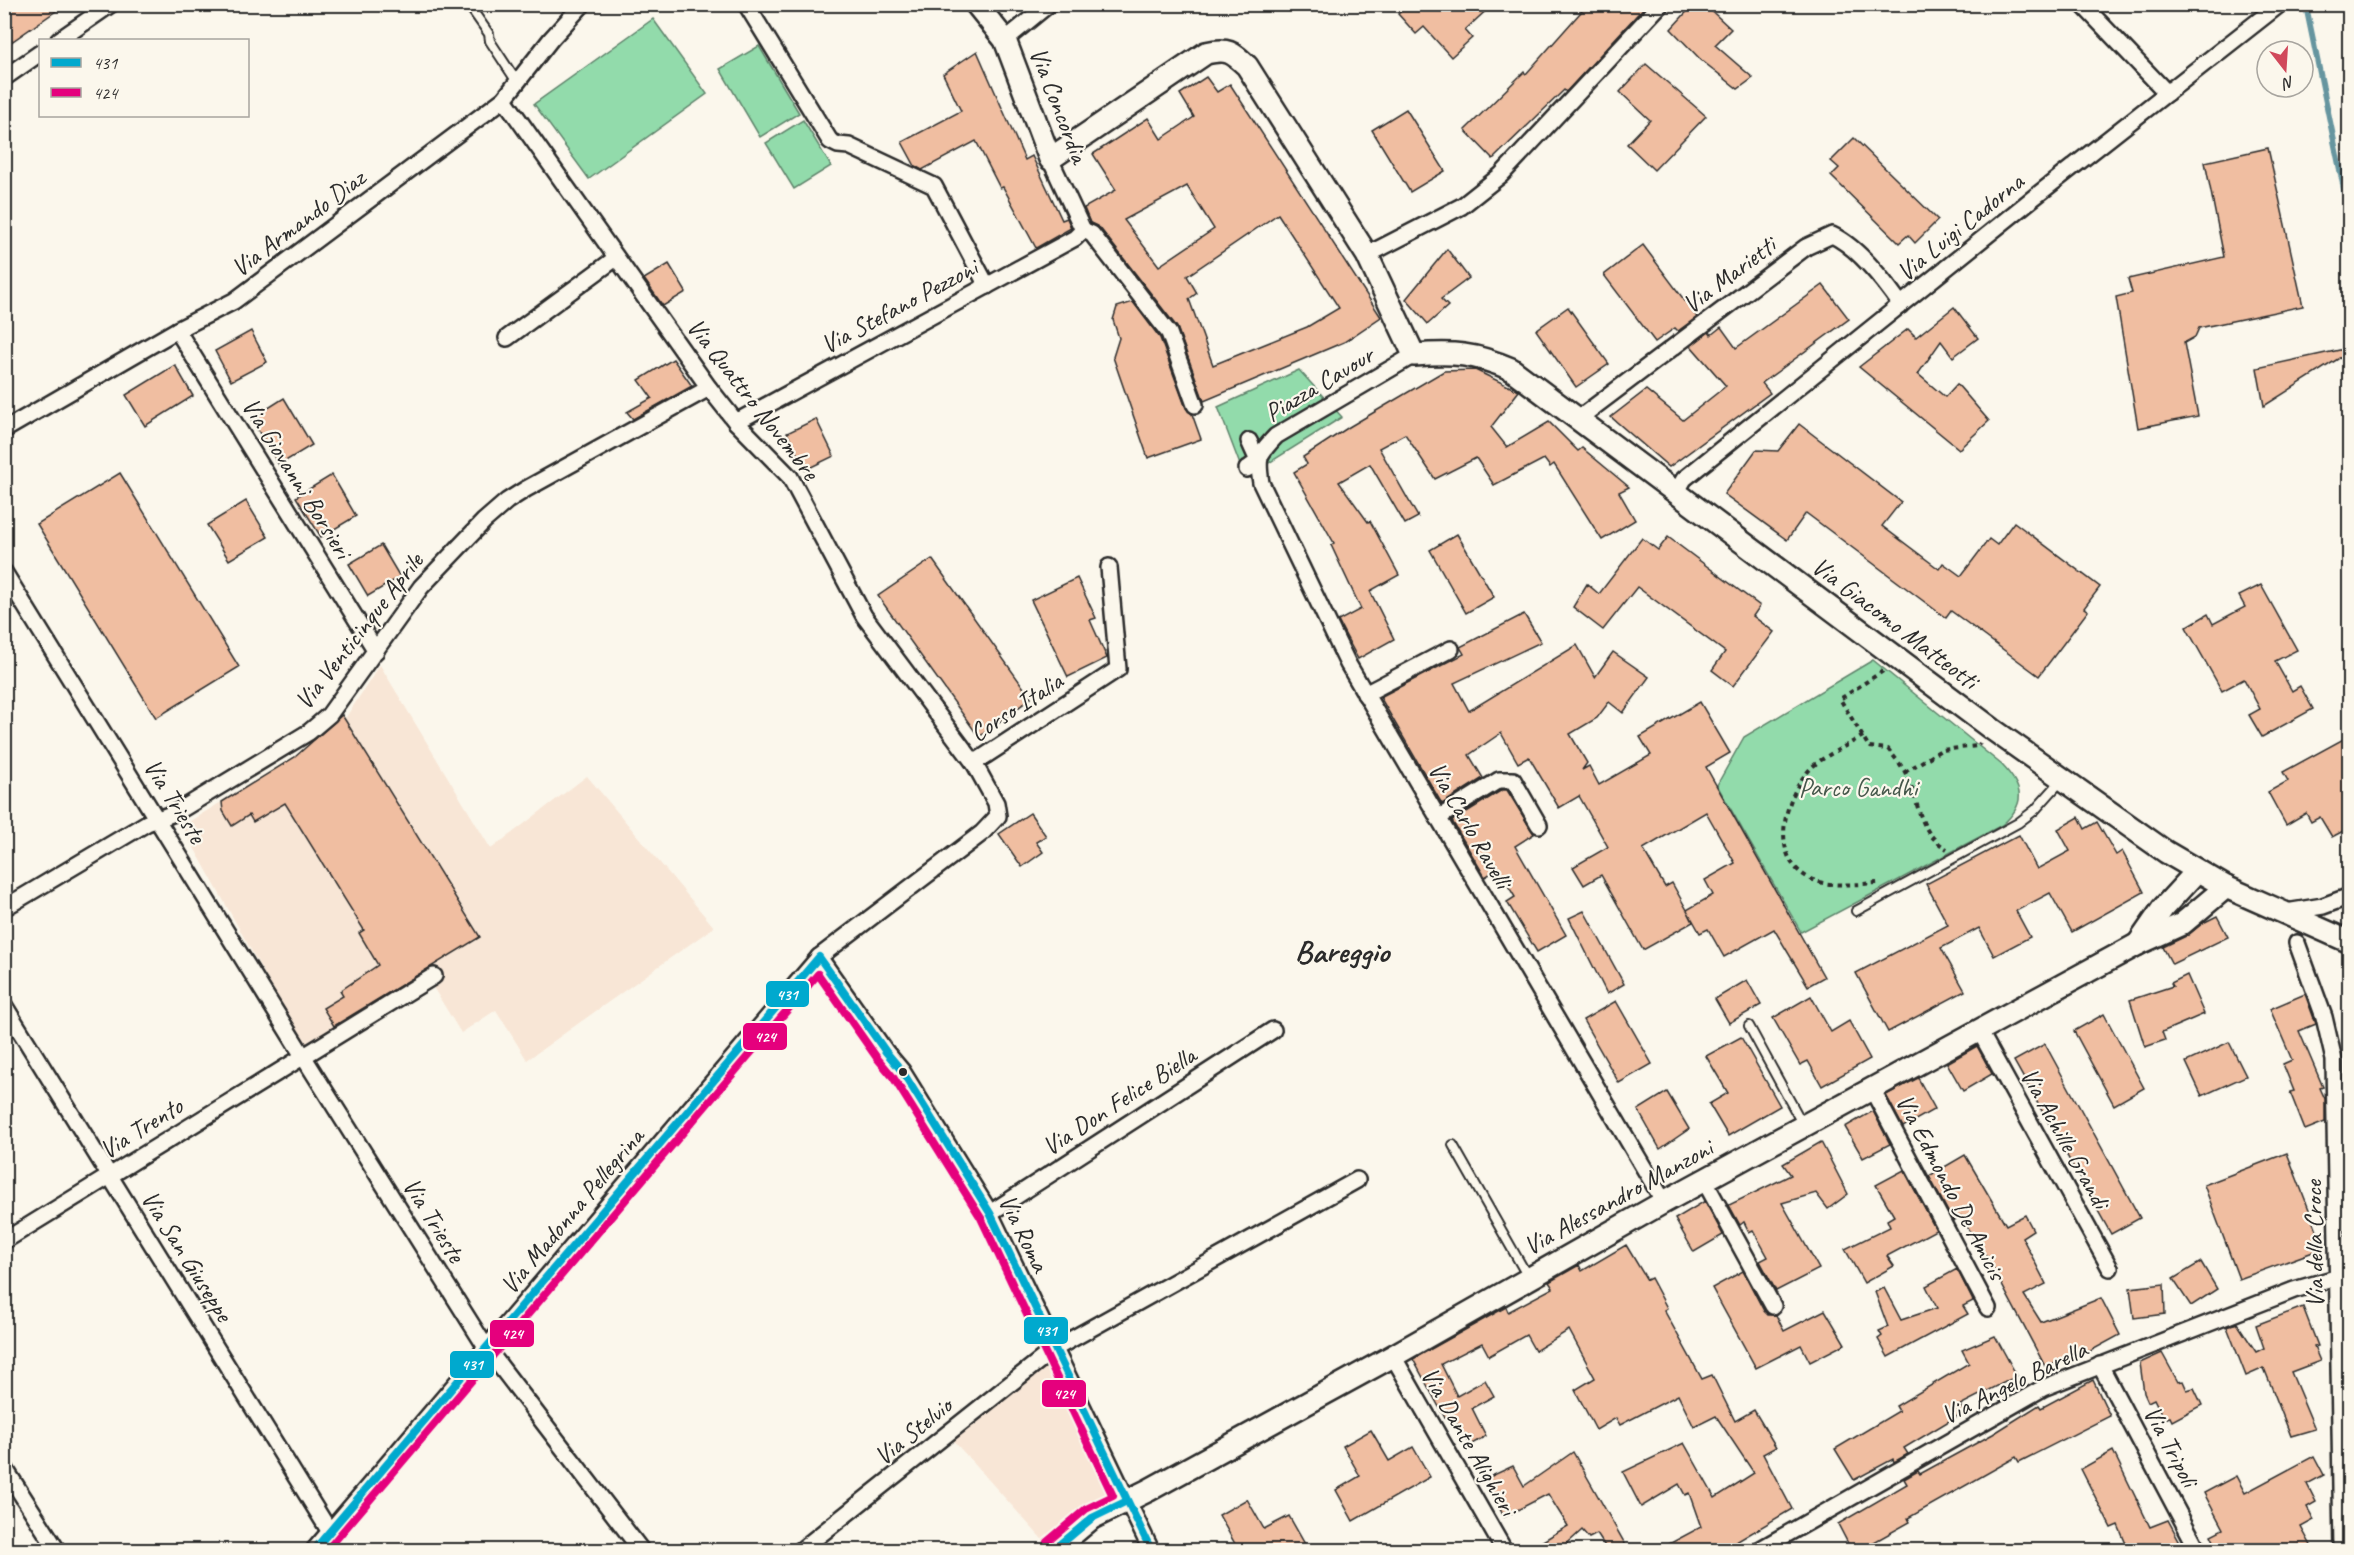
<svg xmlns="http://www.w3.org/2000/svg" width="2354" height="1555" viewBox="0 0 2354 1555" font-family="Caveat,sans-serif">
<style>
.built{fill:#f8e6d6}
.green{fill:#92dbab;stroke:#5e836b;stroke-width:1.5}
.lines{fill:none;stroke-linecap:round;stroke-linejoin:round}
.stream{stroke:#66959f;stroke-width:6}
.building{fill:#f0bea1;stroke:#2b2b2b;stroke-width:1.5;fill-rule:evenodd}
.lane-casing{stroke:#2b2b2b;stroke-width:12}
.street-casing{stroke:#2b2b2b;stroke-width:20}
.secondary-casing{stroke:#2b2b2b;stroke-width:26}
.path{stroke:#2b2b2b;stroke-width:4;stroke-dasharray:4.5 4.5;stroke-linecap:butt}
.lane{stroke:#fbf7ec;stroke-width:8}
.street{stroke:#fbf7ec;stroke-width:15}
.secondary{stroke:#fbf7ec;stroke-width:21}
.bus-1-casing{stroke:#fbf7ec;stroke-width:12}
.bus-2-casing{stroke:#fbf7ec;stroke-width:12}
.bus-1{stroke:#00a9ce;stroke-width:8}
.bus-2{stroke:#e5007d;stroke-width:8}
.bus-dot{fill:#2b2b2b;stroke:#fbf7ec;stroke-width:2}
.labels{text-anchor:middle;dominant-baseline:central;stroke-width:4.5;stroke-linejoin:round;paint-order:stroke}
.street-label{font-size:26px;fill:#2b2b2b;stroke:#fbf7ec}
.park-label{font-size:26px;fill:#45574b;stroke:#fbf7ec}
.district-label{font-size:32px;font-weight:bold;fill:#2b2b2b;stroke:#fbf7ec}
.line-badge{stroke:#fbf7ec;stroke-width:2}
.badge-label{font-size:16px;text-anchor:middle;font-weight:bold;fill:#fff}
</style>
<rect width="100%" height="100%" fill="#fbf7ec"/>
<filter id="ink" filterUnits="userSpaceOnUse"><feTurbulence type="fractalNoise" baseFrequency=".0167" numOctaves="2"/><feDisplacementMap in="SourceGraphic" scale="12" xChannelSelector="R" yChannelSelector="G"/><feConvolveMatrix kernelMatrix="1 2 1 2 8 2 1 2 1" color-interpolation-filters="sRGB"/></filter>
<g filter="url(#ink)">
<g class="built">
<polygon points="380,665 491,849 587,776 714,927 527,1060 496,1010 461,1033 425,974 305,1047 182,826 295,757 346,717"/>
<polygon points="1053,1354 1122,1499 1050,1548 950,1437"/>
</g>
<g class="green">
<polygon points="653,19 707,94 589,179 534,104"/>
<polygon points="759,46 799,113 760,137 720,69"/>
<polygon points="803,120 831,166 794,189 766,143"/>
<polygon points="1299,370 1342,417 1245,478 1218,407"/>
<path d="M1873,660L2002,765C2023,787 2027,803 2002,825L1801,932L1717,785L1744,737Z"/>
</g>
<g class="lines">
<polyline class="stream" points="2306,6 2350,218"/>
</g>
<g class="building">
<polygon points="4,4 66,4 4,47"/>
<polygon points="1408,4 1493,4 1465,30 1472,38 1451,57 1424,27 1416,34 1398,14"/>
<polygon points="1588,4 1647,4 1566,92 1564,90 1493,159 1465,130 1524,72 1526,74"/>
<polygon points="1694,4 1704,4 1731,29 1715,45 1753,78 1738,89 1701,60 1671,29"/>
<polygon points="977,51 1025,160 1032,156 1062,220 1067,218 1071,228 1036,248 1003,187 1000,188 976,141 922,170 915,166 902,142 961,111 943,74"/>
<polygon points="1646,64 1706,116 1654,170 1627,144 1650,120 1620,92"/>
<path d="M1206,77L1217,92L1230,84L1381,317L1344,342L1204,401L1177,327L1100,228L1090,223L1084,208L1116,190L1093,154L1148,118L1161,139L1194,117L1180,94ZM1187,186L1214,229L1159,266L1124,220ZM1278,214L1339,308L1307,327L1213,365L1189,299L1197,293L1187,276Z"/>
<polygon points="1406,109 1445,171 1410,192 1372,130"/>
<polygon points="1854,138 1938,220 1915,243 1908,235 1899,243 1831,176 1839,168 1831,161"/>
<polygon points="2268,148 2303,306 2199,328 2195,337 2184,343 2198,416 2138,428 2116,297 2132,293 2128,279 2224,257 2205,162"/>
<polygon points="1643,245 1697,317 1678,331 1675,328 1655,342 1604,275"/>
<polygon points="1447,249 1469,278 1441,299 1448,306 1428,324 1406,299"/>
<polygon points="669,264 686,292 663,306 644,279"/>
<polygon points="1823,285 1849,319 1762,383 1770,393 1669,467 1611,417 1646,390 1683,420 1726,386 1691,346 1709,332 1711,335 1721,327 1736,348"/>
<polygon points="1133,302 1160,338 1186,408 1192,414 1201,439 1148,458 1113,357 1119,338 1113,320 1117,307"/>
<polygon points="1568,307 1609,364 1576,387 1536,330"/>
<polygon points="1954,307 1978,338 1953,357 1941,341 1918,374 1945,397 1957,384 1989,421 1959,449 1859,367 1908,329 1916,337"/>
<polygon points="251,331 267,362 231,381 215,351"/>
<polygon points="2349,348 2349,352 2264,406 2257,368"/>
<polygon points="673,359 692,386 633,419 627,412 652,398 639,380"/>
<polygon points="175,365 193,396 145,426 126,395"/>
<polygon points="1475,370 1519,391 1491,427 1507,447 1549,422 1578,451 1582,448 1629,487 1619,492 1635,520 1602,540 1554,464 1550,467 1544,459 1494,485 1476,458 1435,479 1405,434 1379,448 1418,517 1405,524 1370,464 1339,482 1368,522 1370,521 1399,575 1370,591 1394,639 1358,659 1338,621 1361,609 1331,545 1334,543 1294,472 1307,464 1303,457 1349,427 1444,371"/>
<polygon points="284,398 312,445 279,465 251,419"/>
<polygon points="816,419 834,456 805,470 787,433"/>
<polygon points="1799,424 1901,502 1882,526 1939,569 1943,563 1961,576 1989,539 1997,545 2014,522 2100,587 2084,608 2088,611 2039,676 1951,611 1946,618 1806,513 1787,540 1724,494 1756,450 1778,451"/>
<polygon points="120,473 239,667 156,718 37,524"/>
<polygon points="332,475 356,516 321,537 296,497"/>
<polygon points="246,501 268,537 229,560 207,525"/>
<polygon points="1457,534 1494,597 1466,613 1430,550"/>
<polygon points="1668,537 1760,606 1753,616 1774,632 1733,686 1712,670 1725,652 1637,587 1603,630 1573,607 1587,584 1599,594 1642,538 1658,550"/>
<polygon points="381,545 400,577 368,596 349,564"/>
<polygon points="932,559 1031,698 979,737 878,596"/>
<polygon points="1077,578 1096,618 1090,620 1107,658 1068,677 1031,600"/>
<polygon points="2261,585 2297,650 2275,661 2292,691 2300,686 2313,709 2262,737 2249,715 2260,709 2244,679 2222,691 2186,627 2208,614 2213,624 2245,607 2239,596"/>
<path d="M1524,614L1541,642L1454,683L1469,711L1577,645L1595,677L1613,652L1649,677L1623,713L1609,702L1597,718L1570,734L1587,763L1582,770L1589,766L1599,785L1651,755L1640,737L1700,702L1730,753L1706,767L1824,977L1808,986L1774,929L1724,957L1708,929L1700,933L1687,910L1693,922L1643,950L1601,875L1584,885L1573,867L1608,847L1579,796L1559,808L1529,757L1518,763L1501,733L1469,755L1483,778L1442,804L1380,697L1464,654L1460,647ZM1706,812L1735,863L1705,880L1713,895L1687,910L1672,883L1665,887L1643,849Z"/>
<polygon points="342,715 480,937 334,1026 323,1008 343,996 340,991 378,965 359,933 364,930 285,803 253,822 249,815 232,826 223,811 222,802 295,757"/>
<polygon points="2349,736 2349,828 2332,837 2320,817 2311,822 2306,813 2286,825 2268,792 2288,781 2283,772"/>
<polygon points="1502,790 1507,790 1534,834 1515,846 1566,935 1537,952 1507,902 1515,897 1498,869 1485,877 1452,821"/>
<polygon points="1030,813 1046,836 1036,842 1043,852 1022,867 999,834"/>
<polygon points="2079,817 2085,829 2097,822 2116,855 2122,851 2144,892 2072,932 2050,893 2016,911 2030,937 1994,956 1979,928 1941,948 1965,991 1888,1032 1856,973 1948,925 1926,884 2019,835 2037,869 2070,851 2058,829"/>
<polygon points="1584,911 1624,984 1607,994 1569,918"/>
<polygon points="2217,916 2228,937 2172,964 2163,947 2188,935 2203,923"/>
<polygon points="2187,975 2204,1014 2162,1032 2165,1040 2145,1047 2130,1000 2173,986 2171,983"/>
<polygon points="1747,980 1761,1005 1729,1023 1715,999"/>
<polygon points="2305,994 2316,1024 2299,1031 2323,1087 2320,1088 2325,1099 2325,1122 2305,1130 2290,1092 2294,1091 2283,1064 2292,1060 2270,1009"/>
<polygon points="1811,996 1831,1032 1849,1021 1870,1059 1822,1086 1808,1061 1800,1065 1773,1018"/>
<polygon points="1616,1001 1652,1064 1619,1083 1583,1020"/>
<polygon points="2104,1014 2144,1088 2114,1105 2074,1031"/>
<polygon points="1741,1037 1780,1106 1728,1136 1709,1104 1728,1093 1706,1056"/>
<polygon points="2229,1042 2246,1076 2202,1096 2186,1062"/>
<polygon points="2045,1044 2140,1218 2111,1234 2014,1061"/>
<polygon points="1977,1046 1992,1074 1963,1091 1947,1063"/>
<polygon points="1918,1078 1935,1109 1903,1127 1886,1095"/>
<polygon points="1667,1092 1689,1129 1660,1149 1638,1110"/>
<polygon points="1873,1111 1890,1144 1863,1158 1845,1127"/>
<polygon points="1821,1142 1848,1194 1828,1209 1816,1193 1782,1203 1819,1269 1776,1291 1760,1261 1768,1257 1753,1230 1749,1232 1744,1222 1740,1225 1729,1205 1791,1175 1783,1164"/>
<polygon points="2287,1153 2324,1248 2239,1279 2204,1185"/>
<polygon points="1965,1155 2006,1225 2025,1215 2033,1230 2022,1237 2046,1284 2024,1295 2041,1322 2101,1298 2120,1335 2085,1354 2083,1349 2046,1368 1986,1255 1984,1256 1961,1216 1953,1221 1929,1176"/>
<polygon points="1904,1170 1936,1230 1887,1256 1894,1266 1864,1283 1845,1249 1890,1227 1887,1220 1894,1216 1876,1185"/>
<polygon points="1705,1201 1723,1235 1694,1252 1675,1219"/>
<polygon points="1626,1245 1647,1280 1651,1278 1667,1308 1664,1310 1702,1379 1712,1375 1735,1421 1754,1410 1776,1447 1763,1454 1792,1509 1721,1551 1656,1551 1701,1527 1689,1493 1685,1495 1679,1484 1641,1507 1623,1472 1684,1443 1715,1498 1754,1473 1716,1416 1694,1427 1678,1395 1620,1425 1616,1418 1596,1430 1575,1390 1595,1378 1569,1330 1535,1351 1526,1335 1489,1356 1482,1343 1441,1364 1457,1396 1485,1380 1494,1396 1472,1408 1486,1436 1470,1445 1451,1414 1445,1418 1413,1359 1506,1307 1508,1312 1553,1288 1549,1282 1579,1265 1582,1271"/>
<polygon points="2201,1262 2217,1289 2191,1306 2173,1279"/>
<polygon points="1957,1269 1973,1301 1963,1306 1968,1314 1888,1357 1878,1339 1882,1336 1879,1331 1888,1327 1875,1292 1884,1288 1901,1320 1937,1308 1926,1286"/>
<polygon points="1743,1271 1764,1311 1768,1315 1776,1315 1784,1331 1825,1310 1845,1344 1810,1362 1801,1345 1756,1368 1712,1288"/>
<polygon points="2164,1284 2165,1314 2134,1318 2130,1288"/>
<polygon points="2303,1307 2318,1346 2314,1347 2320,1361 2291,1372 2315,1429 2291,1436 2264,1368 2246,1376 2227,1327 2237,1323 2256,1352 2264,1348 2256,1325"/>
<polygon points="1995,1336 2017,1376 1960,1405 1964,1412 1904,1448 1908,1454 1894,1462 1893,1459 1854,1480 1835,1449 1899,1411 1896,1406 1969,1363 1962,1350"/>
<polygon points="2162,1353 2178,1382 2183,1381 2187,1390 2194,1388 2202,1405 2172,1421 2170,1417 2164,1419 2154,1399 2148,1402 2144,1393 2140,1363"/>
<polygon points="2093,1380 2110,1416 2019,1462 2016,1457 1908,1518 1910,1522 1858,1551 1852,1551 1838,1524 1907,1484 1904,1479 1918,1471 1920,1474 1993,1434 2039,1405 2041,1408"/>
<polygon points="1371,1430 1389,1461 1413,1447 1430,1477 1353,1521 1336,1490 1360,1476 1343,1446"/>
<polygon points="2113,1451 2150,1527 2168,1520 2185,1551 2129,1551 2118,1525 2111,1528 2081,1469"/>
<polygon points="1573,1452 1629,1551 1608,1551 1597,1534 1589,1538 1582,1530 1559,1551 1526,1551 1568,1526 1548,1494 1504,1517 1485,1479 1513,1466 1524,1486"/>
<polygon points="2314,1456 2324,1475 2307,1484 2316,1502 2307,1507 2314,1520 2301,1527 2314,1551 2219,1551 2211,1535 2223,1529 2204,1493 2236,1476 2245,1493"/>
<polygon points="1247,1499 1264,1529 1289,1516 1306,1546 1298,1551 1239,1551 1219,1515"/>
</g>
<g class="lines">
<defs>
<g id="lane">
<polyline points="468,4 489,34 490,41 517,82"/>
<polyline points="1856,911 2018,823 2035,810 2061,781"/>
<polyline points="1749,1026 1803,1125"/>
<polyline points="1453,1145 1528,1277"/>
</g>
<g id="street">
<polyline points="746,4 830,141 838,145 849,146 934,186 987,286"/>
<polyline points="2082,4 2167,93"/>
<polyline points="59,40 111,4"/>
<polyline points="1005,40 1049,4"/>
<polyline points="4,78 40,53"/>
<polyline points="1050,159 1083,230"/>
<polyline points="1083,230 1092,234 1169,333 1195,405"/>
<polyline points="1367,255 1462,206 1501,175 1661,4"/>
<polyline points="177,330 376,651"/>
<polyline points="507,338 616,258"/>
<path d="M1414,355L1276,436C1258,455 1257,457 1261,483L1348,664L1664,1202"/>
<path d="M1578,419L1806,247L1832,235C1858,247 1885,282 1901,305"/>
<polyline points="736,422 1075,238 1083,230"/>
<polyline points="4,430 177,330 234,301 504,99 551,39 583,4"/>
<polyline points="1247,469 1258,461 1249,441"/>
<polyline points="1676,493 1684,479 2032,199 2280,4"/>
<polyline points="4,572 303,1056 487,1349 641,1550"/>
<polyline points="1365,694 1451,649"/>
<polyline points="974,763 1118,669 1109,567"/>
<polyline points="1438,818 1499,780 1513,780 1539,825"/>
<polyline points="4,908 147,823 177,812 309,732 329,715 421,587 484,521 507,501 526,489 709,388"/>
<polyline points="2286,912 2323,906 2350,896"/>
<polyline points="2297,943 2324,1017 2334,1060 2342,1550"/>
<polyline points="819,957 886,1052 902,1071 990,1213 1151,1550"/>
<polyline points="4,1005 330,1532"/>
<polyline points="1979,1030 2110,1268"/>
<polyline points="1872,1089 1988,1308"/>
<polyline points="1704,1180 1773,1306"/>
<polyline points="990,1213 1273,1030"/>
<polyline points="4,1241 434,976"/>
<polyline points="1393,1356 1504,1550"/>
<polyline points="2100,1365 2198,1550"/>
<polyline points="4,1467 57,1550"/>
<polyline points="314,1550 819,957 982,833 998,816 996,803 974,763 864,616 790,477 736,422 709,388 504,99"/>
<polyline points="801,1550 1054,1349 1357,1180"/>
<polyline points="1759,1550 2043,1388 2294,1290 2339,1277"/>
</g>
<g id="secondary">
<path d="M976,4L1005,40L1050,159L1206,53C1228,48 1232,52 1247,66L1367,255L1414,355C1453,352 1474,353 1511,369L1992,729L2166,852L2226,887L2350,942"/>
<polyline points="2138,944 2163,908 2197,871"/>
<polyline points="1054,1550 1092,1518 1149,1490 1393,1356 1664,1202 2138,944 2182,924 2226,887"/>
</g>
</defs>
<use href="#lane" class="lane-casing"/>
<use href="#street" class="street-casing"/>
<use href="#secondary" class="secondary-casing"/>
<g class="path">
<path d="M1883,671L1840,699L1869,747L1888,749C1894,757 1901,764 1905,772C1920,800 1916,831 1947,849"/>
<path d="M1863,736C1848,745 1824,756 1812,767C1781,798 1765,870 1823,883C1840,886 1861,884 1878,883"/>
<polyline points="1905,772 1941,750 1978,746 1980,743"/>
</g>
<use href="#lane" class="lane"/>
<use href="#street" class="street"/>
<use href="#secondary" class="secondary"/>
<defs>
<g id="bus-1">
<polyline points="314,1550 819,957 886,1052 902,1071 990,1213 1151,1550"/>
<polyline points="1054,1550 1092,1518 1127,1501"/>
</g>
<polyline id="bus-2" points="327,1550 818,974 877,1058 893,1077 981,1218 1113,1496 1086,1509 1047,1542"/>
</defs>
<use href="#bus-1" class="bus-1-casing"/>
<use href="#bus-2" class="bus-2-casing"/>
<use href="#bus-1" class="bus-1"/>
<use href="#bus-2" class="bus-2"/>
</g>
</g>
<circle class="bus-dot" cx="903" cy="1072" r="5"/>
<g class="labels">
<g class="street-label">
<text transform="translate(1059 105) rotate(69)">Via Concordia</text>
<text transform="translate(298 223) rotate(-37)">Via Armando Diaz</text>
<text transform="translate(1960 227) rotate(-39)">Via Luigi Cadorna</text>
<text transform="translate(1729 275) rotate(-37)">Via Marietti</text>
<text transform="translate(899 306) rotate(-28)">Via Stefano Pezzoni</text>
<text transform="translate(1319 384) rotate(-31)">Piazza Cavour</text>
<text transform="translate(753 399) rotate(52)">Via Quattro Novembre</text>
<text transform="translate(297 478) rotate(58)">Via Giovanni Borsieri</text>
<text transform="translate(1895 623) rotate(37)">Via Giacomo Matteotti</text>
<text transform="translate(359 631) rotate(-52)">Via Venticinque Aprile</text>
<text transform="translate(1016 707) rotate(-33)">Corso Italia</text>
<text transform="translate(175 801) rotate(58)">Via Trieste</text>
<text transform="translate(1470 825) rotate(60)">Via Carlo Ravelli</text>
<text transform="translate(1119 1101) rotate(-33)">Via Don Felice Biella</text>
<text transform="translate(141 1128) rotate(-32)">Via Trento</text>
<text transform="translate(2065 1138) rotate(61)">Via Achille Grandi</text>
<text transform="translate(1951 1187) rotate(62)">Via Edmondo De Amicis</text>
<text transform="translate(1618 1197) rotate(-29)">Via Alessandro Manzoni</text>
<text transform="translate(572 1211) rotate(-50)">Via Madonna Pellegrina</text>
<text transform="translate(434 1220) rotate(58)">Via Trieste</text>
<text transform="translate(1024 1233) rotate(64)">Via Roma</text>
<text transform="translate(2314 1244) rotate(-91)">Via della Croce</text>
<text transform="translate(187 1256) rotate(58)">Via San Giuseppe</text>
<text transform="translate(2014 1382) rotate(-26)">Via Angelo Barella</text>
<text transform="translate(913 1431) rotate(-39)">Via Stelvio</text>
<text transform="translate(1469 1441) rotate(60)">Via Dante Alighieri</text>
<text transform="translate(2171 1446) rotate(62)">Via Tripoli</text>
</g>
<g class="park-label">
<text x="1858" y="787">Parco Gandhi</text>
</g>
<g class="district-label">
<text x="1342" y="951">Bareggio</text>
</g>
</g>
<g class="line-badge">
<rect x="765" y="980" width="45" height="28" rx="6" fill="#00a9ce"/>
<rect x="742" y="1022" width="46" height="29" rx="6" fill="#e5007d"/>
<rect x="1023" y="1316" width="46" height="29" rx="6" fill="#00a9ce"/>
<rect x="489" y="1319" width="46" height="29" rx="6" fill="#e5007d"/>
<rect x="449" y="1350" width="46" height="29" rx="6" fill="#00a9ce"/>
<rect x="1041" y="1379" width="46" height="29" rx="6" fill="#e5007d"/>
</g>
<g class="badge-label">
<text x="787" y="1000">431</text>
<text x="765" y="1042">424</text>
<text x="1046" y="1336">431</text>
<text x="512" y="1339">424</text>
<text x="472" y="1370">431</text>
<text x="1064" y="1399">424</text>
</g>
<rect width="2354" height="1555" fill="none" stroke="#fbf7ec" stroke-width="24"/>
<rect x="12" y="12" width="2330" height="1531" fill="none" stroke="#2b2b2b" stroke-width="2" filter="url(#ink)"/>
<rect x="39" y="39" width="210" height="78" fill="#fbf7ec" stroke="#a8a59f" stroke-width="1.5"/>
<rect x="51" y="58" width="30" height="9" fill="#00a9ce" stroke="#a8a59f" stroke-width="1.5"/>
<text x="93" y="69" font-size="18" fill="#2b2b2b">431</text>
<rect x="51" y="88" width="30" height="9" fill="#e5007d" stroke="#a8a59f" stroke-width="1.5"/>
<text x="93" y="99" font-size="18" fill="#2b2b2b">424</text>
<g transform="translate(2285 69) rotate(163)"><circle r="28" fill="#fbf7ec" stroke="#a8a59f" stroke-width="1.5"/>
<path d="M0-4.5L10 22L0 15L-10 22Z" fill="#d1495b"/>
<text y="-9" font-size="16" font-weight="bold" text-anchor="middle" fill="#2b2b2b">N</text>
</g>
</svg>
